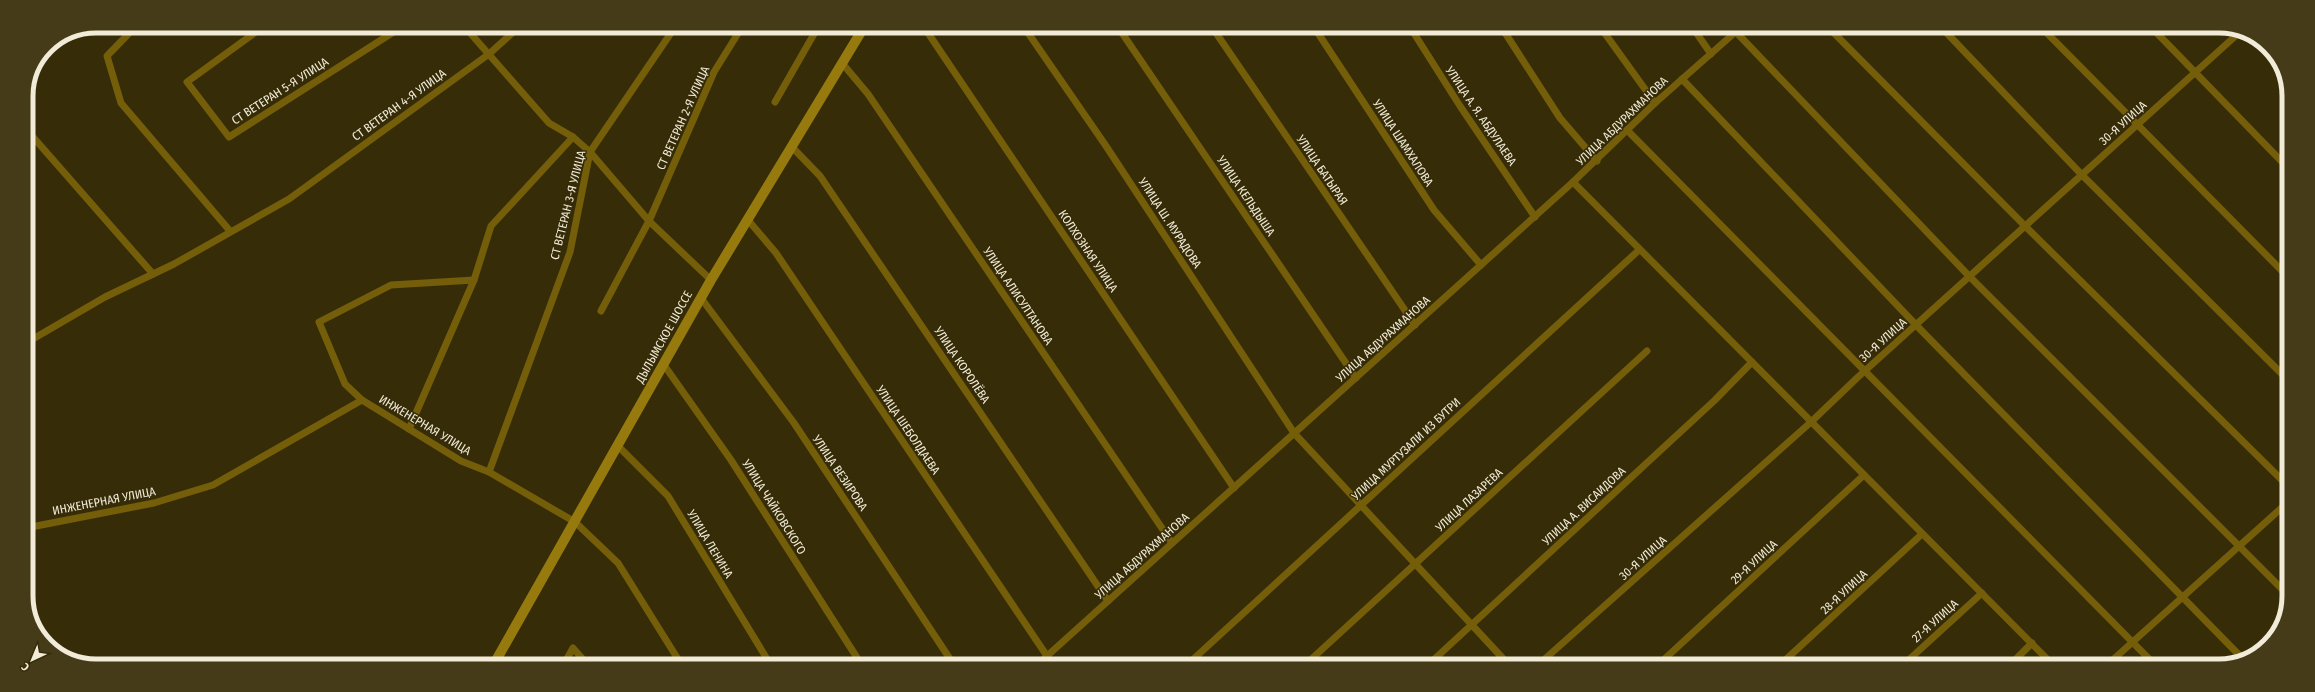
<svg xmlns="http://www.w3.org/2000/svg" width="2315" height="692" viewBox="0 0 2315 692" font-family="'Fira Sans Condensed',sans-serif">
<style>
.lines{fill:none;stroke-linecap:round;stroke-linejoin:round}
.minor{stroke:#745e09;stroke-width:7}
.secondary{stroke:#967a0d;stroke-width:10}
.labels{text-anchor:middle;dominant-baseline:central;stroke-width:3;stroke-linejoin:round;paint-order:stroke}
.street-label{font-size:12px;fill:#f1ebd8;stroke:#362c08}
.rim{fill:none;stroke:#f1ebd8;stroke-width:5}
</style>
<rect width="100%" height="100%" fill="#362c08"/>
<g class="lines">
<g class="minor">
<polyline points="136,26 107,56 121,103 230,231"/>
<polyline points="264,26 187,82 229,137 403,26"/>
<polyline points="464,26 549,123 573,137 590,152 649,221 711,280"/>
<polyline points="924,27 1234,488"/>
<polyline points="1024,27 1106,146 1294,433 1509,665"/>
<polyline points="1118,27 1356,378"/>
<polyline points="1212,27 1415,325"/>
<polyline points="1314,27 1434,210 1481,265"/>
<polyline points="1410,27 1460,106 1535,217"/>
<polyline points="1502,28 1560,118 1597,161"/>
<polyline points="1601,28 1655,103"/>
<polyline points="1693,28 1711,54"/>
<polyline points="1829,28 2025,226 2287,485"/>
<polyline points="1942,28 2082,175 2288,380"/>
<polyline points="2042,28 2288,277"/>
<polyline points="2152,28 2288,168"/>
<polyline points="1736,32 1969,276 2287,594"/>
<polyline points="842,63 868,94 1172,543"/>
<polyline points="1682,79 1916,325 2242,658"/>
<polyline points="775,102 818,27"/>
<polyline points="26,129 153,274"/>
<polyline points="1627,130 2156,666"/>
<polyline points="792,147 820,176 1108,601"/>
<polyline points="1573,182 2054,666"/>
<polyline points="748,220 776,253 1047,656"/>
<polyline points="701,298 794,423 954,665"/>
<polyline points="601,311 649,221 714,72 742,27"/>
<polyline points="26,343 105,297 174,264 289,199 489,54 520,26"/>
<polyline points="664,365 731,460 861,664"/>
<polyline points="362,400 345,384 319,322 391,285 474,280"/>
<polyline points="409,429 474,280 491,226 573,137"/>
<polyline points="618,446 668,496 770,664"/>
<polyline points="489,472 570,252 590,152 675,27"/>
<polyline points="26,528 154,503 213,485 362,400 461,461 489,472 575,522 618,563 681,664"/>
<polyline points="564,664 573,648 587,664"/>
<polyline points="1037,665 1573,182 1655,103 1740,28"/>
<polyline points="1187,665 1639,250"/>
<polyline points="1305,665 1647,351"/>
<polyline points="1428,665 1715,400 1752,362"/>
<polyline points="1538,665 1811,422 1858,377 2241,31"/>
<polyline points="1658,665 1864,475"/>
<polyline points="1780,665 1922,534"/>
<polyline points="1902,666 1982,593"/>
<polyline points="2009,666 2032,643"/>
<polyline points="2106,666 2287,503"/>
</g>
<polyline class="secondary" points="494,664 711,280 864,27"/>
</g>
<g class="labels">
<g class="street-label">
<text transform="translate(280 91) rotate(-33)">СТ ВЕТЕРАН 5-Я УЛИЦА</text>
<text transform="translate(399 105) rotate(-36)">СТ ВЕТЕРАН 4-Я УЛИЦА</text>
<text transform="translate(1481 116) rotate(56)">УЛИЦА А. Я. АБДУЛАЕВА</text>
<text transform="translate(683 118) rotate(-66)">СТ ВЕТЕРАН 2-Я УЛИЦА</text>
<text transform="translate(1622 121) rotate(-44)">УЛИЦА АБДУРАХМАНОВА</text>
<text transform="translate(2123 123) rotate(-42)">30-Я УЛИЦА</text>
<text transform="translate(1403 143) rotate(57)">УЛИЦА ШАМХАЛОВА</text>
<text transform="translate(1322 170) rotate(56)">УЛИЦА БАТЫРАЯ</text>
<text transform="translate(1246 196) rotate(56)">УЛИЦА КЕЛЬДЫША</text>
<text transform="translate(568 205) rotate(-76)">СТ ВЕТЕРАН 3-Я УЛИЦА</text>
<text transform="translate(1170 223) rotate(57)">УЛИЦА Ш. МУРАДОВА</text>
<text transform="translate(1088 251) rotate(56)">КОЛХОЗНАЯ УЛИЦА</text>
<text transform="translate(1018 296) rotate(56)">УЛИЦА АЛИСУЛТАНОВА</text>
<text transform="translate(664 337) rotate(-61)">ДЫЛЫМСКОЕ ШОССЕ</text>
<text transform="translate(1383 339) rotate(-42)">УЛИЦА АБДУРАХМАНОВА</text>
<text transform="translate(1883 340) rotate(-42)">30-Я УЛИЦА</text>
<text transform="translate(962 365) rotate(56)">УЛИЦА КОРОЛЁВА</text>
<text transform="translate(425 425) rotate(31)">ИНЖЕНЕРНАЯ УЛИЦА</text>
<text transform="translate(908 430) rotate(56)">УЛИЦА ШЕБОЛДАЕВА</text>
<text transform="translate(1406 449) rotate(-43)">УЛИЦА МУРТУЗАЛИ ИЗ БУТРИ</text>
<text transform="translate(840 473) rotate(56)">УЛИЦА ВЕЗИРОВА</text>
<text transform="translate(1469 500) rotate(-43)">УЛИЦА ЛАЗАРЕВА</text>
<text transform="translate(104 501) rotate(-11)">ИНЖЕНЕРНАЯ УЛИЦА</text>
<text transform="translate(1584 506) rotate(-43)">УЛИЦА А. ВИСАИДОВА</text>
<text transform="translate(774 507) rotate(58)">УЛИЦА ЧАЙКОВСКОГО</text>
<text transform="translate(710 544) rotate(59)">УЛИЦА ЛЕНИНА</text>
<text transform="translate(1142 556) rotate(-42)">УЛИЦА АБДУРАХМАНОВА</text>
<text transform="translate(1643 558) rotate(-42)">30-Я УЛИЦА</text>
<text transform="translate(1754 562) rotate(-43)">29-Я УЛИЦА</text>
<text transform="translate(1844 592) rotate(-43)">28-Я УЛИЦА</text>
<text transform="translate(1935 621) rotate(-42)">27-Я УЛИЦА</text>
</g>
</g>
<path d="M0 0H2315V692H0ZM96 33H2219A63 63 0 0 1 2282 96V596A63 63 0 0 1 2219 659H96A63 63 0 0 1 33 596V96A63 63 0 0 1 96 33Z" fill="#453b19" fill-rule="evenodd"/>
<path class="rim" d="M96 33H2219A63 63 0 0 1 2282 96V596A63 63 0 0 1 2219 659H96A63 63 0 0 1 33 596V96A63 63 0 0 1 96 33Z"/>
<g transform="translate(32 660) rotate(224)" stroke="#362c08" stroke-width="3" paint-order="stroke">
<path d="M0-3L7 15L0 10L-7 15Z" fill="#f1ebd8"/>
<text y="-6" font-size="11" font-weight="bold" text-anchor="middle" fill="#f1ebd8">С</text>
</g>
</svg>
